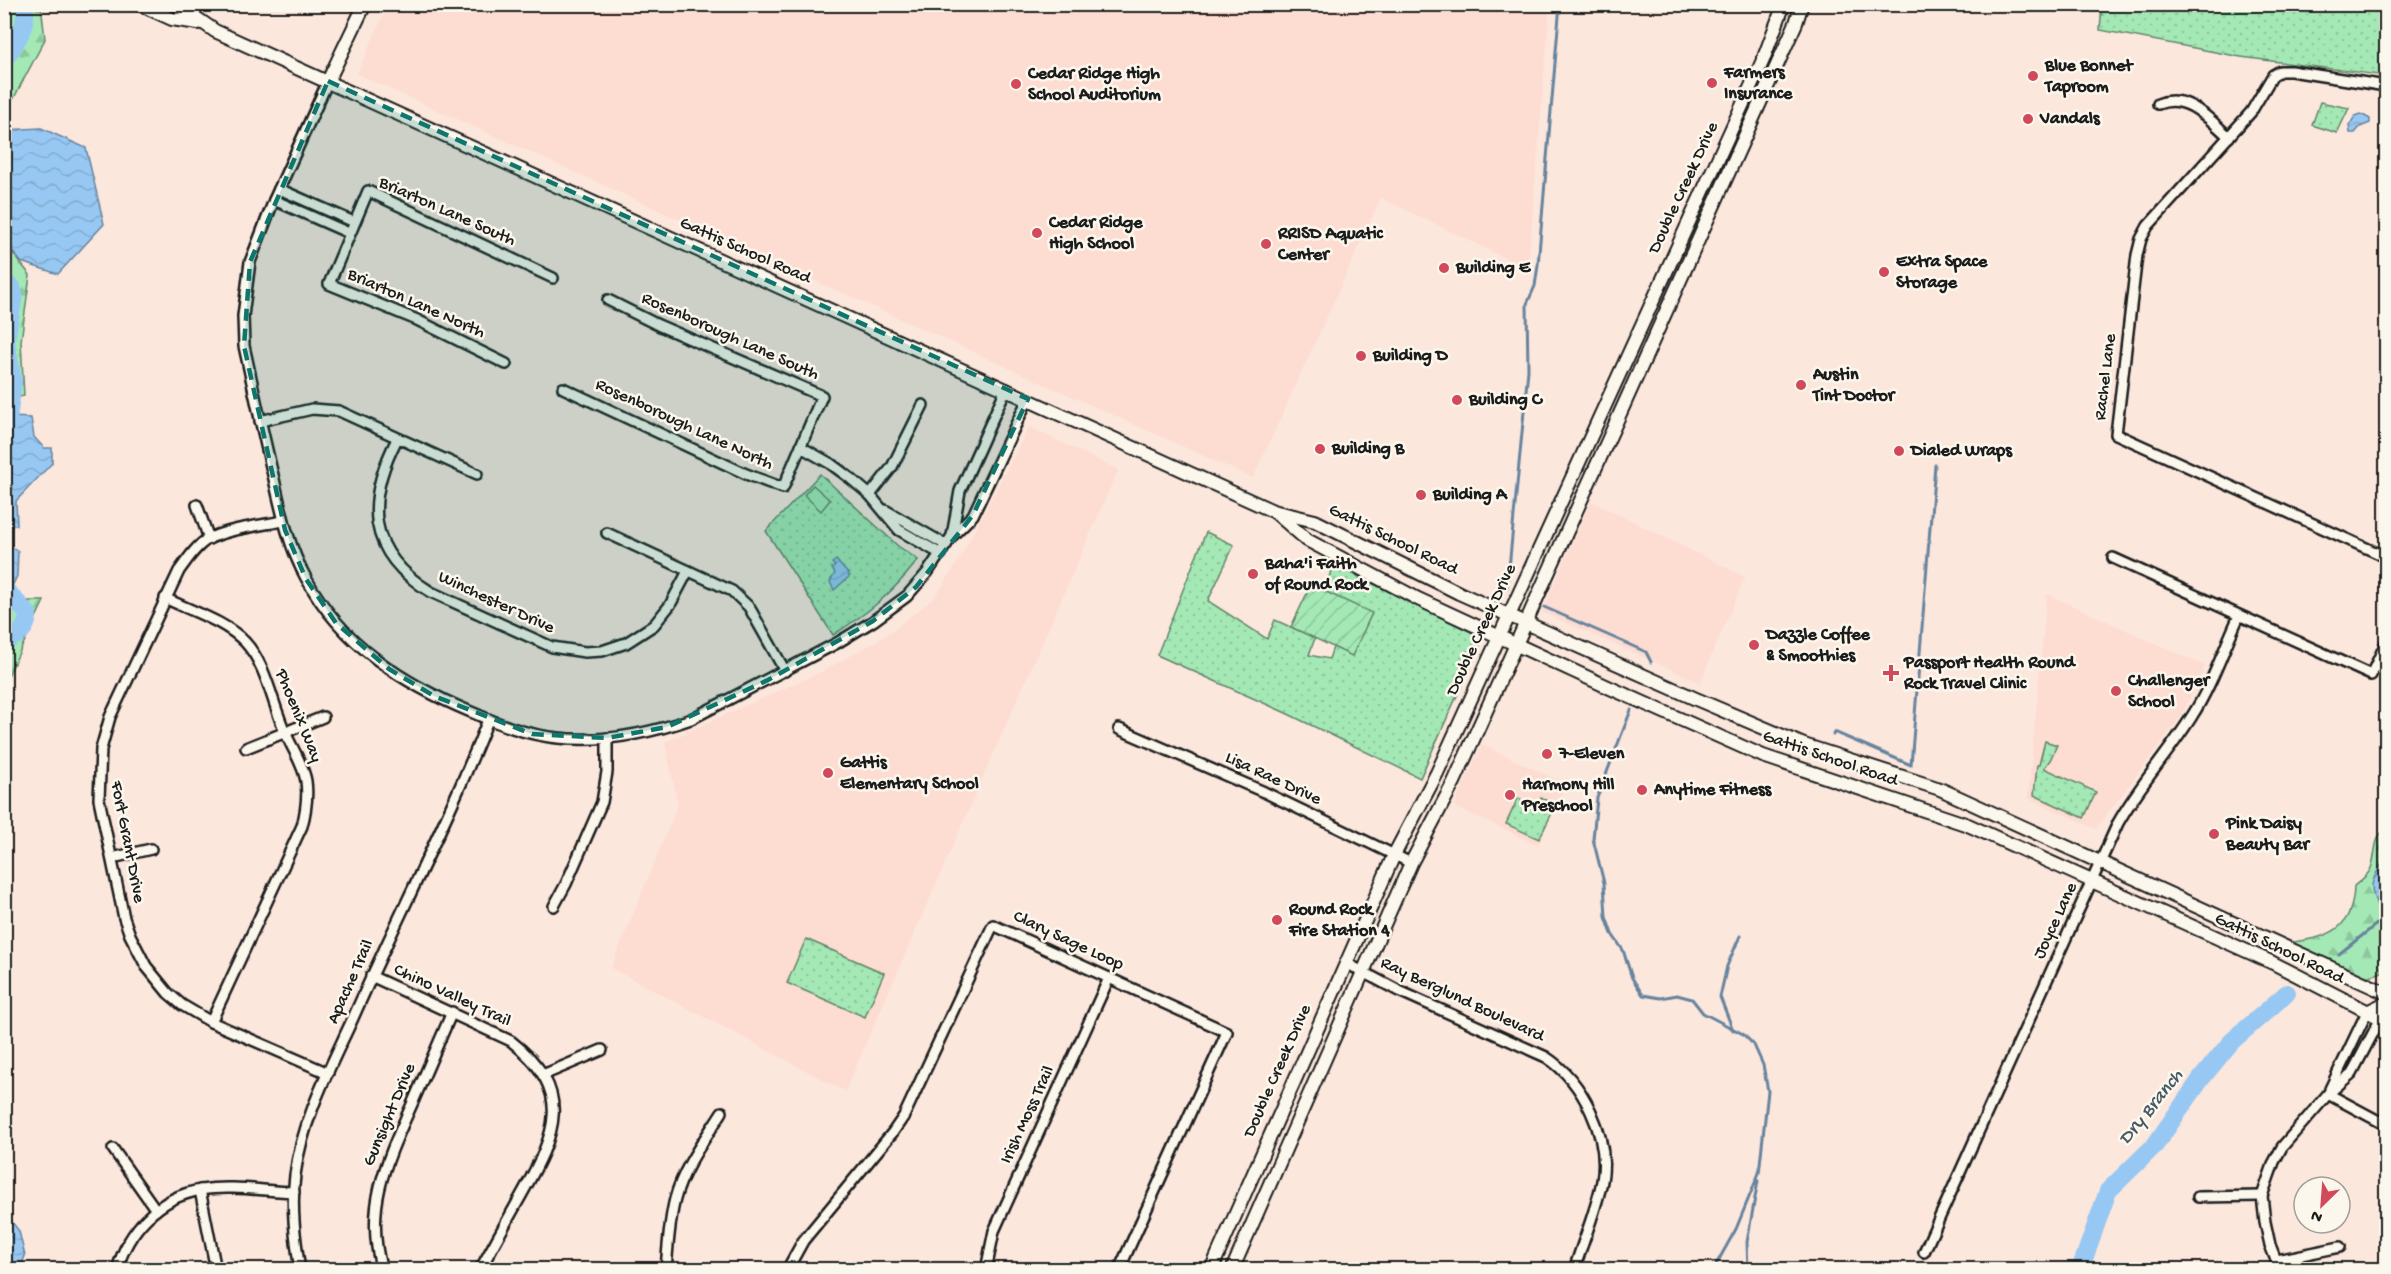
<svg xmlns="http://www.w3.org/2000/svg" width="2391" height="1274" viewBox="0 0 2391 1274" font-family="'Gochi Hand',sans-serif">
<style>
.built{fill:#fddcd2}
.grass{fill:url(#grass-dots);stroke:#608268;stroke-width:1.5}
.forest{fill:url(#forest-firs);stroke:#608268;stroke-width:1.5}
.garden{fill:url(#garden-furrows);stroke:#608268;stroke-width:1.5}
.pitch{fill:#a4e9b5;stroke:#608268;stroke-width:1.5}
.water{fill:url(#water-waves);stroke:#66839d;stroke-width:1.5}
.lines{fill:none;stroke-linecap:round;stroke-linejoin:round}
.stream{stroke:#66839d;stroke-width:3}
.river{stroke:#97c8f3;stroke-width:18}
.street-casing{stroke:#1c1c1c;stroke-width:14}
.secondary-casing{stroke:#1c1c1c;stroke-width:16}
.street{stroke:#fbf7ec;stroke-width:9}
.secondary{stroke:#fbf7ec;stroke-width:12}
.marked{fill:#0f766e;fill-opacity:0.2;stroke:#0f766e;stroke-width:4.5;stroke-dasharray:12 8;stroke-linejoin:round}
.poi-dot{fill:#d1495b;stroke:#fbf7ec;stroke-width:2}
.labels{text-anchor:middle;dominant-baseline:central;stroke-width:5;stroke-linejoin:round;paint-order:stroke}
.poi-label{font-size:18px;font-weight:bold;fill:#1c1c1c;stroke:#fbf7ec;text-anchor:start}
.street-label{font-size:18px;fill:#1c1c1c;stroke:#fbf7ec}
.water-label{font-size:20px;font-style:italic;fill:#475867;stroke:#fbf7ec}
</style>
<defs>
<pattern id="grass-dots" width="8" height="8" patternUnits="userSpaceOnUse" patternTransform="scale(1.5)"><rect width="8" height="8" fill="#a4e9b5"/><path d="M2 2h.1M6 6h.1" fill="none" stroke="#8dc79b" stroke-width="1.8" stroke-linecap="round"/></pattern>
<pattern id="forest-firs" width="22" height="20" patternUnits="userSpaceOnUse" patternTransform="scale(1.5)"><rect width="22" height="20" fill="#a4e9b5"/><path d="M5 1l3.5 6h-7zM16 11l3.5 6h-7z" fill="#8dc79b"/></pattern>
<pattern id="garden-furrows" width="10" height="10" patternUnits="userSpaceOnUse" patternTransform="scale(1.5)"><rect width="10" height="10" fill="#a4e9b5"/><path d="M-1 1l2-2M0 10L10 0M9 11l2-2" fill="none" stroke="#8dc79b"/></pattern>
<pattern id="water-waves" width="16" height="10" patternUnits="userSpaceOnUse" patternTransform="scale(1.5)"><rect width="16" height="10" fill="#97c8f3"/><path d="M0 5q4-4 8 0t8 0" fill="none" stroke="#82abd0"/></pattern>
</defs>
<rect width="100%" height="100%" fill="#fce7dd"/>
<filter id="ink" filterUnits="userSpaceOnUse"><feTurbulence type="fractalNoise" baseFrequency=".0167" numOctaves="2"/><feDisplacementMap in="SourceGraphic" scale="12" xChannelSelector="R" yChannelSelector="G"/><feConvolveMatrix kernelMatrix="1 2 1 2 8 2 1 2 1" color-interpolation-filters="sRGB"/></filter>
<g filter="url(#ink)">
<g class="built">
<polygon points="388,5 1550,5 1528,269 1381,198 1253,478 357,74"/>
<polygon points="1029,427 1118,470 845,1091 611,968 678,805 665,742 823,671 884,637 935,597 958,562"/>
<polygon points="1591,501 1745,577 1700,682 1542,612"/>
<polygon points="2047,594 2205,666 2181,716 2096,829 2028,798"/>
<polygon points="1482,745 1566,784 1538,845 1454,806"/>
</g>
<g class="grass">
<polygon points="2102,5 2386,5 2386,76 2241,57 2100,30"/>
<polygon points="2320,102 2349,108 2337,133 2312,125"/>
<path d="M820,474L898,546L918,560C892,594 868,613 833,635L766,531Z"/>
<polygon points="1206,532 1234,545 1208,601 1267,639 1275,620 1315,638 1309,655 1329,659 1333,647 1351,655 1371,614 1322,590 1335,565 1483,638 1420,778 1286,713 1157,655"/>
<polygon points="2045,741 2057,745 2050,760 2044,768 2096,792 2084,818 2034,795 2037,765 2039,765"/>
<polygon points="1518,798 1534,806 1533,809 1536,810 1541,798 1556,805 1539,839 1506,824"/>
<polygon points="806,939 884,973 865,1017 787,983"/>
</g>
<g class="forest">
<polygon points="5,4 41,5 45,39 5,115"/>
<polygon points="4,242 30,275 21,341 24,396 5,400"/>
<polygon points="23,601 44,601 5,682 5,611 10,605"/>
<path d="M2386,828V970C2347,990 2310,971 2279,944C2321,938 2353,937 2354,886C2360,881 2369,875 2371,868C2377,853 2372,840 2386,828Z"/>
</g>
<polygon class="garden" points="1311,585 1372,613 1352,656 1291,627"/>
<polygon class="pitch" points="813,485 830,500 821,511 804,495"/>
<g class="water">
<polygon points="2361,114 2370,119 2370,123 2360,127 2355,133 2350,133 2349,126 2355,116"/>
<polygon points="41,128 86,148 104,224 58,274 21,262 5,242 5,130"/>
<polygon points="10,417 31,418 34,437 44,448 52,448 52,463 16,501 17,525 9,526 5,531 4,429"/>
<polygon points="5,543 18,551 17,576 9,593 17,597 15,601 8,601 5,606"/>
<polygon points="836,560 850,576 834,590 830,582 835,573 832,569 835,566 832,563"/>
<path d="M2386,858V921L2383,919C2370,888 2366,886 2386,858Z"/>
<polygon points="5,1213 19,1231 25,1256 20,1269 5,1269"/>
</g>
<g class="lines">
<g class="stream">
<polyline points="1507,589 1528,370 1527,304 1535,286 1538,265 1560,4"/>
<polyline points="1544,607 1646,652 1651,662"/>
<polyline points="1631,710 1597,798 1593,839 1604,883 1606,917 1612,934 1623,950 1632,978 1643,995 1661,998 1677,995 1692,999 1703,1013 1743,1034 1754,1045 1763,1065 1768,1091 1759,1173 1736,1229 1713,1270"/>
<polyline points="1833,735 1834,732 1911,765 1935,465"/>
<polyline points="2339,954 2383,919 2386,910"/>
<polyline points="1733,1030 1720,997 1727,966 1740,936"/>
<polyline points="1748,1270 1747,1242 1758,1181"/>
</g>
<g class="river">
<path d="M4,60C16,43 29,25 24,4"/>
<polyline points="4,283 12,287 14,295 6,341 13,381 4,450"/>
<path d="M4,588L28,614C28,630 17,636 4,642"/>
<polyline points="2080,1270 2108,1191 2155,1145 2201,1079 2231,1042 2287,993"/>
</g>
<defs>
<g id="street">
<path d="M328,81L274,200L250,262L243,316L244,346C254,391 263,435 274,479C282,514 289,547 306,578C342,645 404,684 471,712C499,724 527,735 558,738C604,743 648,734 691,719L837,643L873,621L907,596L927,573L952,536L973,515L1028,399"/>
<polyline points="2386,86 2291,71 2280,71 2273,75 2251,112 2148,226 2141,239 2137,255 2116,434 2386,557"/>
<path d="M2158,104C2187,92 2210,120 2229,137"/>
<polyline points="279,189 354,222"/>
<polyline points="274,200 349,233"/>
<polyline points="506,364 417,320 329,284 368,191 553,278"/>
<polyline points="563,388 746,474 783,488 822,396 658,325 608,300"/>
<polyline points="260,421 312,409 339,411 477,474"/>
<path d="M397,439C365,501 366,553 431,592L552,647L585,652L602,651L626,643L654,625L670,605L688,571"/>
<polyline points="801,447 831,464 850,478 870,495 899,530 941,554"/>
<polyline points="870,495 892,467 923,405"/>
<polyline points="197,505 209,539"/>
<polyline points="885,510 946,545"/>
<path d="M283,521C263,525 227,529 208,539C196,546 187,560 179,571L110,717L101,749L99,799L124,918L130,935L146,966L168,993L182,1005L211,1022L328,1073"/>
<polyline points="607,533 732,591 749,607 785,671"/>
<polyline points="952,536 960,491 1006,389"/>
<polyline points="2113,558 2371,675 2386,643"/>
<path d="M165,598C191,611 225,621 245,642C268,667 272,705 286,734C293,750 303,764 306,781C308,796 306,811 302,826L211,1022"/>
<polyline points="1119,729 1264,792 1411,863"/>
<polyline points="246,748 323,717"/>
<polyline points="112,858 151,849"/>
<polyline points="554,906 566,884 602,802 607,772 607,738"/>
<path d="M1346,963L1397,990L1546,1057C1583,1081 1610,1137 1602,1181C1596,1211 1583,1241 1574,1270"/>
<path d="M371,976L511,1041C575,1091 556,1134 522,1194C508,1219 494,1244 480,1270"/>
<polyline points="543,1075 602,1050"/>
<polyline points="2330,1089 2367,1012"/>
<polyline points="2328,1094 2386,1125"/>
<polyline points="113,1149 156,1210"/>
<polyline points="200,1190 216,1270"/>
<polyline points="2198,1197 2262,1196"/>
<path d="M1924,1252L2118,823C2139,785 2169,753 2192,716C2211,687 2224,648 2239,616"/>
<polyline points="2277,1260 2340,1247"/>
<path d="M117,1270C128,1230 159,1197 201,1190C230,1185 264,1191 294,1192"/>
<path d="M300,1270C295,1238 291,1207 295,1175C302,1120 330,1068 353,1018C397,918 448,821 488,720"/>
<path d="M382,1270C363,1206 388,1158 413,1102C426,1072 439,1042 452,1012"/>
<path d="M666,1270C668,1246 669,1222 675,1199C683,1168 705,1139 722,1112"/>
<polyline points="787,1270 803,1241 893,1132 904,1116 993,925 1227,1032 1119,1270"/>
<polyline points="986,1270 994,1231 1109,978"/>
<polyline points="2280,1270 2270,1245 2265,1222 2262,1196 2274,1162 2282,1147 2328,1094 2352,1073 2381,1018"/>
</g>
<g id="secondary">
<polyline points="139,4 172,19 198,23"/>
<polyline points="176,4 215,31 1273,511 1315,521 1459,593 1696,699 1804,745 1940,789 2386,993"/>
<polyline points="328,81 365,4"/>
<polyline points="1276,513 1307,540 1418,599 1608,687 1763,756 1968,825 2273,963 2386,1021"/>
<polyline points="2367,1012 2386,1003"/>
<polyline points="1211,1270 1394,855 1437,773 1763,60 1784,4"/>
<polyline points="1232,1270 1411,863 1454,782 1796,23 1802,4"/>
</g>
</defs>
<use href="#street" class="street-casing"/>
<use href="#secondary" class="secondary-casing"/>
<use href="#street" class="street"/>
<use href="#secondary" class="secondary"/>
</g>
</g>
<path class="marked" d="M328,81L1028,399L973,515L916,587L873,621L768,680L667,727L607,738L532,734L434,696L389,669L336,623L306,579L285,530L244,346L250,262Z"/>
<g class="poi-dot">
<circle cx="2033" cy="76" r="6"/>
<circle cx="1712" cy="83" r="6"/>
<circle cx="1016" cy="84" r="6"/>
<circle cx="2028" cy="119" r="6"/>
<circle cx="1037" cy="233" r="6"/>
<circle cx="1266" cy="244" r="6"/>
<circle cx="1444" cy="268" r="6"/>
<circle cx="1884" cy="272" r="6"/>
<circle cx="1361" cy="356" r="6"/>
<circle cx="1801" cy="385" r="6"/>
<circle cx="1457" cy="400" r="6"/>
<circle cx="1320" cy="449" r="6"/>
<circle cx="1899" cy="451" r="6"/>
<circle cx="1421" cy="495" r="6"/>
<circle cx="1253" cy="574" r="6"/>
<circle cx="1754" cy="645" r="6"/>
<path d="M1888 664h6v6h6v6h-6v6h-6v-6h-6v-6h6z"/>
<circle cx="2116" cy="691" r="6"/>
<circle cx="1547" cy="754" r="6"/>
<circle cx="828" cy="773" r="6"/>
<circle cx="1642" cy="790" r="6"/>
<circle cx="1510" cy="795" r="6"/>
<circle cx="2214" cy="834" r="6"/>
<circle cx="1277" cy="920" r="6"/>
</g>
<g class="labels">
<g class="poi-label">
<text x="2045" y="66">Blue Bonnet<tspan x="2045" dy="21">Taproom</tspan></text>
<text x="1724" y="73">Farmers<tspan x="1724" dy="21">Insurance</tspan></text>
<text x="1028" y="74">Cedar Ridge High<tspan x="1028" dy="21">School Auditorium</tspan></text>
<text x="2040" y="119">Vandals</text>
<text x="1049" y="223">Cedar Ridge<tspan x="1049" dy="21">High School</tspan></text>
<text x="1278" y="234">RRISD Aquatic<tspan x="1278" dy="21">Center</tspan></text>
<text x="1896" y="262">Extra Space<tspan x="1896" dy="21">Storage</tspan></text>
<text x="1456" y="268">Building E</text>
<text x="1373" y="356">Building D</text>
<text x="1813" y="375">Austin<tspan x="1813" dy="21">Tint Doctor</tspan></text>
<text x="1469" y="400">Building C</text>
<text x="1332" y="449">Building B</text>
<text x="1911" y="451">Dialed Wraps</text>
<text x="1433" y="495">Building A</text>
<text x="1265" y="564">Baha'i Faith<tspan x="1265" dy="21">of Round Rock</tspan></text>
<text x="1766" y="635">Dazzle Coffee<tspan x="1766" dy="21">&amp; Smoothies</tspan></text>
<text x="1904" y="663">Passport Health Round<tspan x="1904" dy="21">Rock Travel Clinic</tspan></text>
<text x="2128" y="681">Challenger<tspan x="2128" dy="21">School</tspan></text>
<text x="1559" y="754">7-Eleven</text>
<text x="840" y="763">Gattis<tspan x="840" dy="21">Elementary School</tspan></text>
<text x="1522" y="785">Harmony Hill<tspan x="1522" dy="21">Preschool</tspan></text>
<text x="1654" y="790">Anytime Fitness</text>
<text x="2226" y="824">Pink Daisy<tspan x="2226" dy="21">Beauty Bar</tspan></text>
<text x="1289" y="910">Round Rock<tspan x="1289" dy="21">Fire Station 4</tspan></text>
</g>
<g class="street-label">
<text transform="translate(1684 188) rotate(-65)">Double Creek Drive</text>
<text transform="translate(447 212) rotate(24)">Briarton Lane South</text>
<text transform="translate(745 251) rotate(24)">Gattis School Road</text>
<text transform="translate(416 304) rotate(24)">Briarton Lane North</text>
<text transform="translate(730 337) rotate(24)">Rosenborough Lane South</text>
<text transform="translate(2106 377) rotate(-83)">Rachel Lane</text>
<text transform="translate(684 425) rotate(25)">Rosenborough Lane North</text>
<text transform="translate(1393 540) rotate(26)">Gattis School Road</text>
<text transform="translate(496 603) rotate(25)">Winchester Drive</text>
<text transform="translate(1482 630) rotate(-65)">Double Creek Drive</text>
<text transform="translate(298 716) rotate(68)">Phoenix Way</text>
<text transform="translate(1830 759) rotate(19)">Gattis School Road</text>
<text transform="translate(1273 779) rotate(25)">Lisa Rae Drive</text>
<text transform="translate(127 842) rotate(79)">Fort Grant Drive</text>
<text transform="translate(2056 921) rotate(-65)">Joyce Lane</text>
<text transform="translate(1068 941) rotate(25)">Clary Sage Loop</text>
<text transform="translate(2279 949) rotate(26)">Gattis School Road</text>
<text transform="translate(351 982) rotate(-66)">Apache Trail</text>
<text transform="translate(452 996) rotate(25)">Chino Valley Trail</text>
<text transform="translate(1462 1000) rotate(25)">Ray Berglund Boulevard</text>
<text transform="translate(1278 1071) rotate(-66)">Double Creek Drive</text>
<text transform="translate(390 1115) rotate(-67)">Gunsight Drive</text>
<text transform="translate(1028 1115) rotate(-65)">Irish Moss Trail</text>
</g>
<g class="water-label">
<text transform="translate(2152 1108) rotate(-51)">Dry Branch</text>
</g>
</g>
<rect width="2391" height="1274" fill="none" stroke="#fbf7ec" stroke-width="24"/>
<rect x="12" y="12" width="2367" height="1250" fill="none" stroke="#1c1c1c" stroke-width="2" filter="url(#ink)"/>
<g transform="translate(2322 1205) rotate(205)"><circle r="28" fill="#fbf7ec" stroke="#a29f99" stroke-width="1.5"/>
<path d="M0-4.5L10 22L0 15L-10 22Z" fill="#d1495b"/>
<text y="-9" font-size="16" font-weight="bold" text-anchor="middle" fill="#1c1c1c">N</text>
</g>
</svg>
